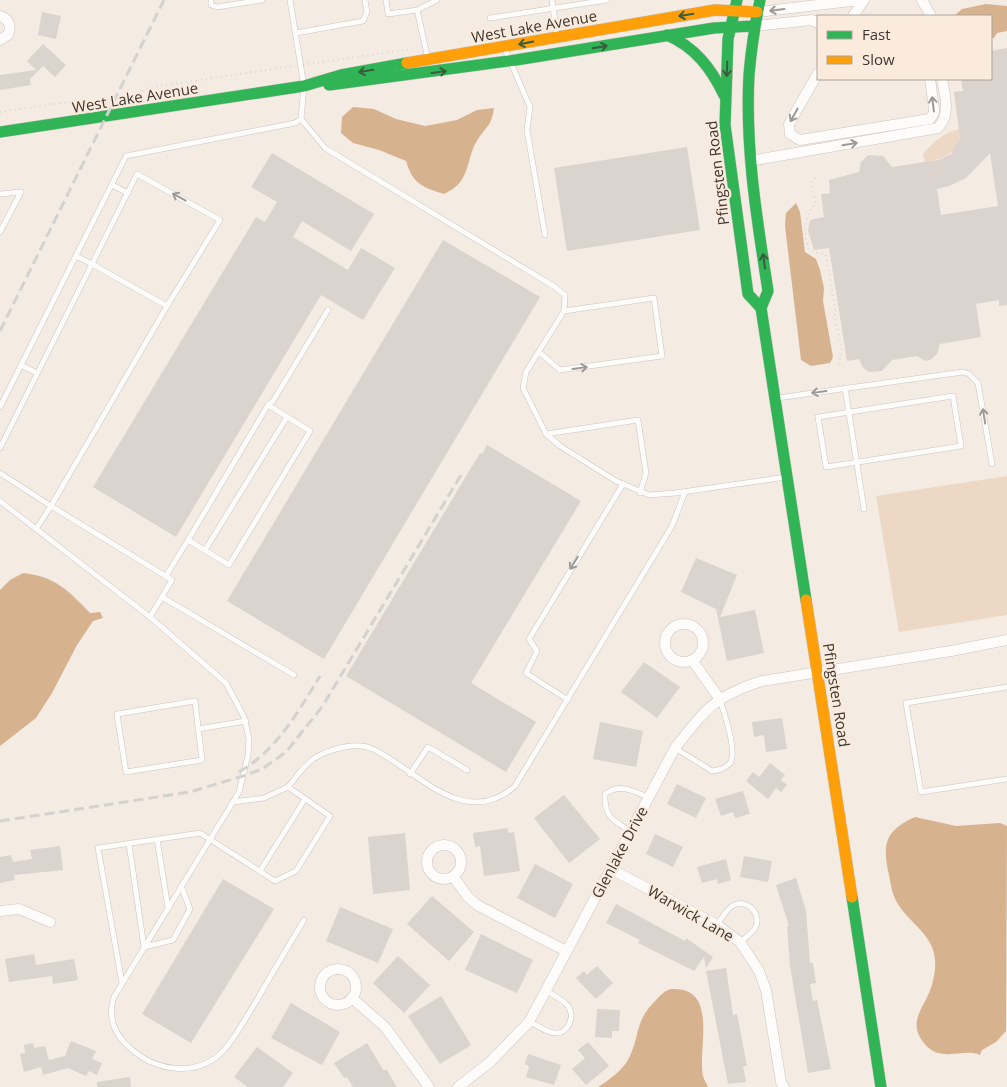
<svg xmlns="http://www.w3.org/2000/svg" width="1007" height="1087" viewBox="0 0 1007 1087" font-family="'Open Sans',sans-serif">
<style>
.green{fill:#edd8c5}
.water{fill:#d7b28f}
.building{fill:#dad3ce;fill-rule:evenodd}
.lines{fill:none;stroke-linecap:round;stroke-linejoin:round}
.lane-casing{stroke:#cbc4be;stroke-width:6}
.street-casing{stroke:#cbc4be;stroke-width:11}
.fast-casing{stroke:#cbc4be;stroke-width:12}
.slow-casing{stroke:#cbc4be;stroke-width:12}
.path{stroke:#d8d5d3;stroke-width:2;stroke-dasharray:1 4;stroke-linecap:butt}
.lane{stroke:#fdfcfb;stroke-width:5}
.street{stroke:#fdfcfb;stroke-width:10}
.fast{stroke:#30b455;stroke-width:11}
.slow{stroke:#ff9f0a;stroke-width:11}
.rail{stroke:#d4d2cf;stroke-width:3;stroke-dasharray:10 5;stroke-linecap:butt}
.oneway{stroke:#9d9a96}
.oneway2{stroke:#395c3c}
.labels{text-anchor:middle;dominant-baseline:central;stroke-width:4.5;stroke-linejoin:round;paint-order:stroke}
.street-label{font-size:15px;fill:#3d3732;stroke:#faebdd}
</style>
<rect width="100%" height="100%" fill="#f4ebe3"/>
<g class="green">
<path d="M960,129C961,152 944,159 925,162L923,154C934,142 944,132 960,129Z"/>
<polygon points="1007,476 1007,615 899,632 876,496"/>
</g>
<g class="water">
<polygon points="986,4 1007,6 1007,31 997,33 994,38 991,38 991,16 954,16 962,9"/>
<path d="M353,107L374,109L396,119L425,126L457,120L477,110L494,108C491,127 488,124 478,139C465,159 472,182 444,194C422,187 413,184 406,161L379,150L353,143L341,133L342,117Z"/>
<polygon points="796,203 800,212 805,252 816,259 820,270 824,288 823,301 833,357 830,363 811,366 801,360 785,226 786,213"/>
<path d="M23,573C55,576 69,591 90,613L100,612L103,618L93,621L77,645L52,693L36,718L0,746V590L10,580Z"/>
<path d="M915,817L956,826L1000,823L1007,826L1006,1031L996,1042L982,1050L980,1055C961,1047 938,1066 921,1039C910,1022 922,1009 929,993C933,984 936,970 935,960C934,935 909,923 898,904C892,895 891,885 889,875C882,845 885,830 915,817Z"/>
<path d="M671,989C720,986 697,1050 703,1076C704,1080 707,1084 708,1087H598C608,1081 624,1069 629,1058C641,1033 634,1022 656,1000C661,995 664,991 671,989Z"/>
</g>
<g class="building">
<polygon points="42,12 61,16 56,39 38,35"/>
<polygon points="43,44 66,65 55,77 43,66 30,79 31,85 0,90 0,75 36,70 27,61"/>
<path d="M1007,48V305L999,306V300L976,304L981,337L940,344L937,354L930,360L925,361L917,356L892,360L882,371L869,372L863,368L859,359L847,361L829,248L814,250L808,231L810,220L824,217L821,194L830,193L829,180L859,172L861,162L868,155L883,156L892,167L938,160L951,154L960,138L954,92L963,91L961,79H991V51ZM990,153L998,206L941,215L937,189L949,186L966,178Z"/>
<polygon points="687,147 700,230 567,251 554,168"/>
<polygon points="272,153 374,214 351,251 302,221 293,237 348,270 361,248 395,268 363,320 321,295 176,537 93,487 256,217 265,222 277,202 251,187"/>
<polygon points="443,240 540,297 324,659 227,601"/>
<polygon points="487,445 581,501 471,683 536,722 506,772 346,676 480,453 482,454"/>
<polygon points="696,558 737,575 720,617 755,610 764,653 727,661 716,609 681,592"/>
<polygon points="644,662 680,687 657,718 621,692"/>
<polygon points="782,718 787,749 766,752 764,735 754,737 752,722"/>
<polygon points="600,722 643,731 636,767 593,759"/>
<polygon points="770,763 785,775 781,780 787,785 781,792 776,788 768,799 746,781 753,772 759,777"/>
<polygon points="677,784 706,798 696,818 667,804"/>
<polygon points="743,791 750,814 735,818 733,812 721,816 715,799"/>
<polygon points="564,795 600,839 569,863 534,818"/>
<polygon points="508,828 508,833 514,832 520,871 484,876 480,846 475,847 473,833"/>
<polygon points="405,833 410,890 373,894 368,837"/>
<polygon points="655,834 683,847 673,867 646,854"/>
<polygon points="60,846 63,870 14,875 15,880 0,883 0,857 11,855 13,862 32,859 30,850"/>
<polygon points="744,856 772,861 768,882 740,877"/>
<polygon points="726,859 731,880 718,884 717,879 702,883 697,867"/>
<polygon points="535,864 573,884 555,918 517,898"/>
<polygon points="796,878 806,911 810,963 813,963 816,983 810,984 813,1001 817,1000 831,1069 808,1073 790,966 787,926 789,926 776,885"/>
<polygon points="223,879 274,909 191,1043 142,1014"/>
<polygon points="432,896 474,932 449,961 407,924"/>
<polygon points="616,904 685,941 686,938 713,957 706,968 704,957 694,971 638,943 640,940 606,923"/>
<polygon points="340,907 393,929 378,963 326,941"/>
<polygon points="481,934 533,960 517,993 465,970"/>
<polygon points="34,954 36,965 74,959 78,980 53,984 52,976 9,982 5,959"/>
<polygon points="398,956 430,985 404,1013 373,983"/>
<polygon points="597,966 613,983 596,999 576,978 584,971 587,975"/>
<polygon points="726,968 733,1015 737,1014 747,1066 743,1066 746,1082 728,1084 706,971"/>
<polygon points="441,996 471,1045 440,1064 408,1016"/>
<polygon points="291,1003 340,1032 322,1065 271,1038"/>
<polygon points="597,1009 620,1010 619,1031 612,1031 612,1038 595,1037"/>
<polygon points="71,1041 96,1051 92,1059 102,1063 97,1075 89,1071 86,1076 68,1068 43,1075 41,1067 24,1072 20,1054 25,1053 24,1045 33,1043 34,1048 45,1046 49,1060 65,1056"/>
<polygon points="588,1042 609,1066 586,1085 572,1069 585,1058 578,1050"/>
<polygon points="367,1043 384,1071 386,1069 397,1087 353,1087 347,1077 344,1078 334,1063"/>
<polygon points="257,1047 293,1073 283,1087 248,1087 234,1077"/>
<polygon points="528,1054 561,1065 554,1085 526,1077 529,1066 525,1064"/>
<polygon points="130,1077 131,1087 97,1087 97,1082"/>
</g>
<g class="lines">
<defs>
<g id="lane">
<polyline points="211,0 211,5 217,7 262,0"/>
<polyline points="386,0 388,14 417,10 437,0"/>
<polyline points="552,0 557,36"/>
<polyline points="417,10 428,59"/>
<polyline points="490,18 607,0"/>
<polyline points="296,33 363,21 367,12 365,0"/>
<polyline points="504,47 530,107 527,130 545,235"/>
<polyline points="301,119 325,148 555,287 565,295 564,311 526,372 523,388 546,434 560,446 616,481 649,495 675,493 786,477"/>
<polyline points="112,185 128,193"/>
<polyline points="0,194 21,192"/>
<polyline points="0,232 21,192"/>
<polyline points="539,352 560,370 662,356 654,298 564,311"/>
<polyline points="21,365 37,373"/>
<polyline points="845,388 864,509"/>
<polygon points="953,396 961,446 826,467 818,417"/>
<polyline points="777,398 963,372 969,374 978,383 992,464"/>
<polyline points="268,405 273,401 328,310"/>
<polyline points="0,407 126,156 295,123 301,119 304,86 290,0"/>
<polyline points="546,434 638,420 646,473 640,493"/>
<polyline points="0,448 92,264 167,306 220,220 137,174 92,264 76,256"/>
<polyline points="0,473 51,506 167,306"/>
<path d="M0,501L150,617L226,683L244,717L249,739L248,755L239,792L114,997C107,1018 114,1034 130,1048C155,1071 197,1078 223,1051C237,1036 246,1017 257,1000C272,973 288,947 304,920"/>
<polyline points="36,529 51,506 172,580 150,617"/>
<polyline points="205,550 287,417"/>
<polyline points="166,576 188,540 229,565 310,431 268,405 188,540"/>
<polyline points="162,597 294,675"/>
<polyline points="1007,687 906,703 921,792 1007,779"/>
<polyline points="568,700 526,673 537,651 529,639 623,484"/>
<polygon points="195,701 202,760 126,772 117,714"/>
<polyline points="198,729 246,721"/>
<path d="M675,748L712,771C719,770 725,769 730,763C738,753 724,712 720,700"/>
<polyline points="410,774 428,747 467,770"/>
<path d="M288,787C297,776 307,761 320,755C335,748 357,742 373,749C417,770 464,831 515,786L672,526L685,492"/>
<path d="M630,831C613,820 604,817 605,794C621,783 632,791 648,797"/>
<polyline points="157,839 168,908"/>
<polyline points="129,844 144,947 173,940 190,909 181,886"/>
<polyline points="260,871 305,799"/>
<path d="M717,925C721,919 726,910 732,906C746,897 763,914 755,928C752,933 745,938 740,942"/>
<polyline points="122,983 98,848 200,833 275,881 296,871 330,816 288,787 264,798 233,802"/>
<path d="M530,1022C537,1025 547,1033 555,1033C569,1034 576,1015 567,1005C562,999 553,995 547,991"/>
</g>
<g id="street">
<polyline points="922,0 931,16"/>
<polyline points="757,12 860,0"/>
<path d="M0,16C9,19 12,26 8,35L0,40"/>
<polyline points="853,16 864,0"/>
<polyline points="754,26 812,20 818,23"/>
<polyline points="818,73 789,124 790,134 800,140 930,119 934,113 934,109 930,79"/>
<path d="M750,161L938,128C951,113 945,97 942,79"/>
<circle cx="684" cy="643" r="19"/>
<polyline points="692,660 719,698"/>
<circle cx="444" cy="862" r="17"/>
<polyline points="611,869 717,925 740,942 759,971 766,990 781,1082 784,1087"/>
<polyline points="453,876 468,897 477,905 566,951"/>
<polyline points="0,911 19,909 50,922"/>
<circle cx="338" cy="987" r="18"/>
<polyline points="352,998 385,1027 429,1087"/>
<path d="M458,1087L489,1063L529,1022L675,748C705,710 714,696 762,681L951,651L1007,640"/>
</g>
<g id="fast">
<polyline points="737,0 728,39 725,125 748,294 761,308"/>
<path d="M760,0C755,25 751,50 749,75C745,148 757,220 768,291L761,308L806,600"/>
<path d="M667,35C695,47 711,68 724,95"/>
<polyline points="329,85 516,60 714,28 754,26"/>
<polyline points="0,132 304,86 341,75 407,63"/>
<polyline points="852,897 881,1087"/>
</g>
<g id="slow">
<polyline points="407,63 715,10 757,12"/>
<polyline points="806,600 852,897"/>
</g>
</defs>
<use href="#lane" class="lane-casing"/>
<use href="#street" class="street-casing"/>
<use href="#fast" class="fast-casing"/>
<use href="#slow" class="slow-casing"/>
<g class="path">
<polyline points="308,64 412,49"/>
<polyline points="0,112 74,101 89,104 127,97 153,87 293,66"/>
<path d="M815,178L811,183L816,203C804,216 802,235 810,251L826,255L835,308V318L842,349L838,366"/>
</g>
<use href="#lane" class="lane"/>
<use href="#street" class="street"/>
<use href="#fast" class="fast"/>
<use href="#slow" class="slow"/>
<g class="rail">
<polyline points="0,331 164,0"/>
<path d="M239,772C277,750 298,712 320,676"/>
<polyline points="0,821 190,792 243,776 262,769 286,752 322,707 461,475"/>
</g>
</g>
<defs><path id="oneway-shaft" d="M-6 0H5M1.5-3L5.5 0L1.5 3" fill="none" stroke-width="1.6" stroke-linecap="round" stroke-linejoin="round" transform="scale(1.25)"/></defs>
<g class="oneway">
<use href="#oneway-shaft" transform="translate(777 10) rotate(173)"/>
<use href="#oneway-shaft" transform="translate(933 104) rotate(-97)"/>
<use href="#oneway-shaft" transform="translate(794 115) rotate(119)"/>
<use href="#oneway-shaft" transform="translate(850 144) rotate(-9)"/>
<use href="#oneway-shaft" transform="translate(179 197) rotate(-151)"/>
<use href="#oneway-shaft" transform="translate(580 368) rotate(-8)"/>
<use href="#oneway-shaft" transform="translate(819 392) rotate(172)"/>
<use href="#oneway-shaft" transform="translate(984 416) rotate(-99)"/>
<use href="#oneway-shaft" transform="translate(574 563) rotate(121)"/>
</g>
<g class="oneway2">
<use href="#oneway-shaft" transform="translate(686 15) rotate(171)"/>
<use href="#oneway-shaft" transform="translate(526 43) rotate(169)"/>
<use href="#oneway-shaft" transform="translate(600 47) rotate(-10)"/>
<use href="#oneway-shaft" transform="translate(727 69) rotate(92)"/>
<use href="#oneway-shaft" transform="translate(366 71) rotate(170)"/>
<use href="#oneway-shaft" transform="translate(439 72) rotate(-8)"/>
<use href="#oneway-shaft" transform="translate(764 261) rotate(-98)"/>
</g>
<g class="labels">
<g class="street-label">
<text transform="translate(534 26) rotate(-10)">West Lake Avenue</text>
<text transform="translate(135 97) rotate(-9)">West Lake Avenue</text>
<text transform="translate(717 173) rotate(-97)">Pfingsten Road</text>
<text transform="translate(837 695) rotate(81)">Pfingsten Road</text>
<text transform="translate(619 852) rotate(-62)">Glenlake Drive</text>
<text transform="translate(691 913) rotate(30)">Warwick Lane</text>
</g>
</g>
<rect x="817" y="15" width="175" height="65" fill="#faebdd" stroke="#aea399"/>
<rect x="827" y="31" width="25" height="8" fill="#30b455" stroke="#aea399"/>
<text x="862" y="40" font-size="15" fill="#3d3732">Fast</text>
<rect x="827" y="56" width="25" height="8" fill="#ff9f0a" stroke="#aea399"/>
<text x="862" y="65" font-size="15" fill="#3d3732">Slow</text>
</svg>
